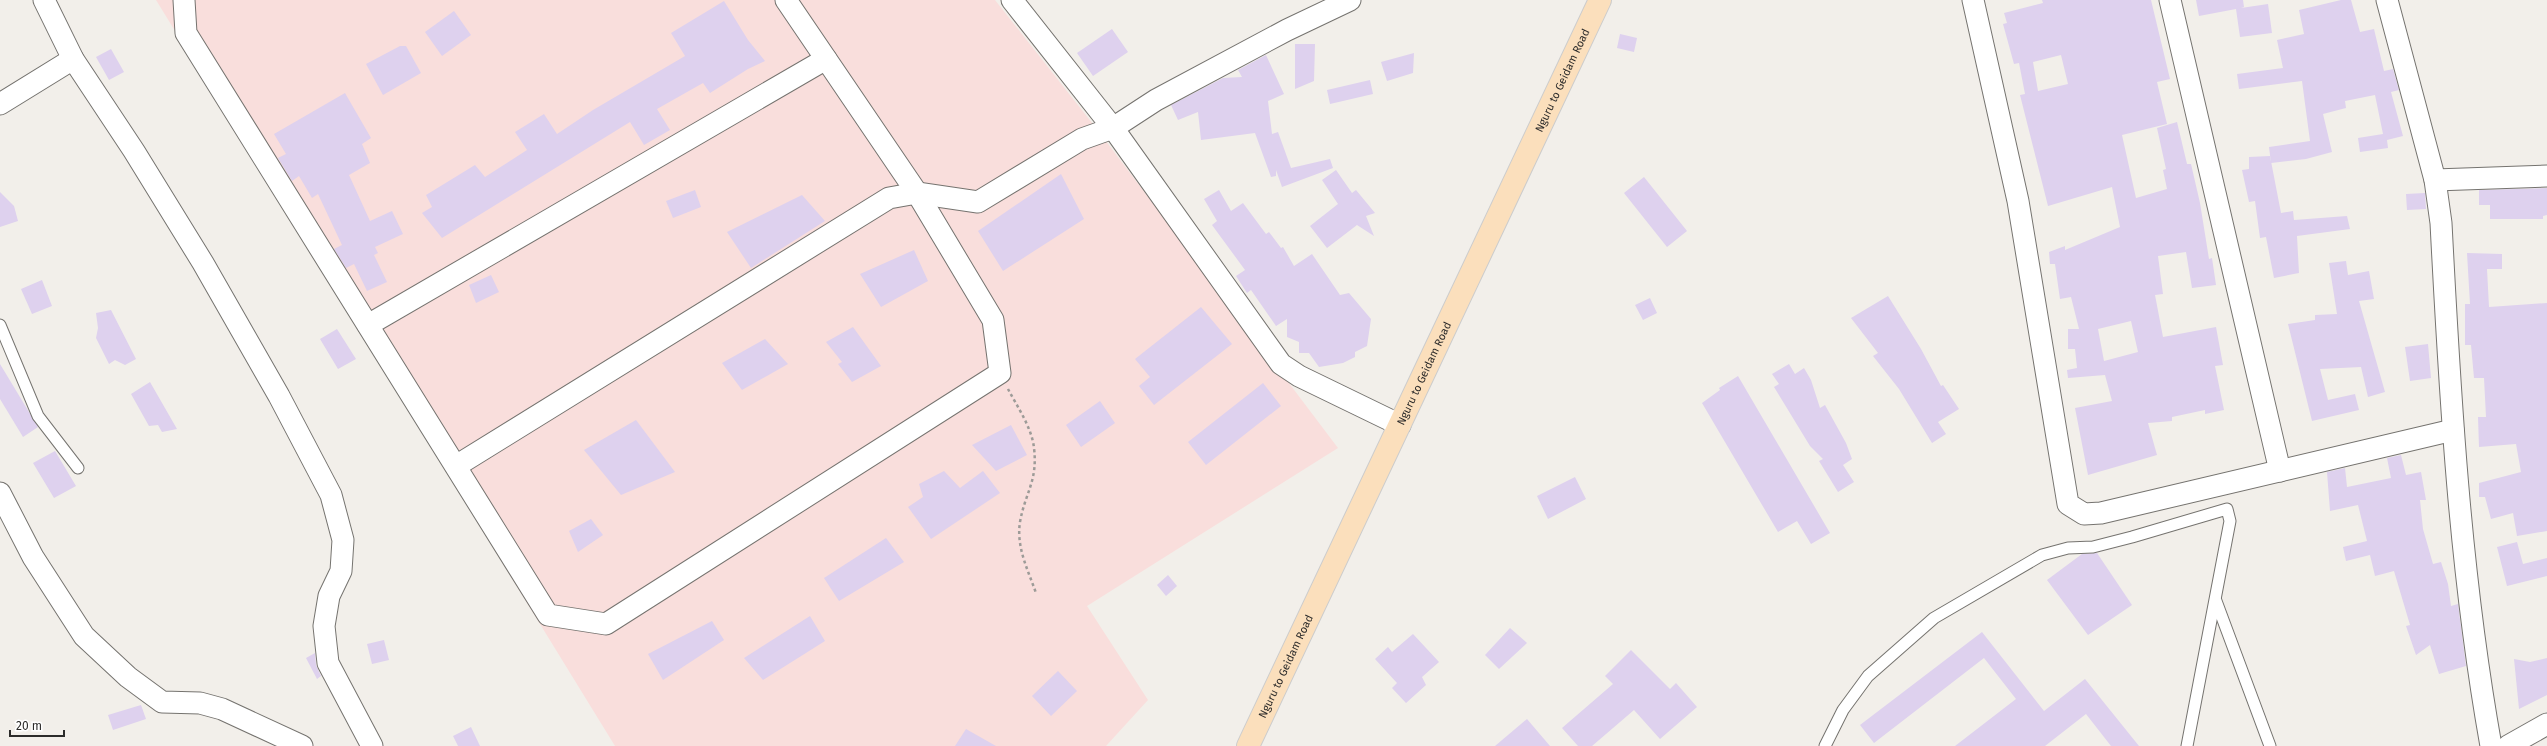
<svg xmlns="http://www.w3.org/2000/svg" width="2547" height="746" viewBox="0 0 2547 746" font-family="'Fira Sans',sans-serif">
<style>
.medical{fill:#f9dedc}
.building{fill:#ded1ee;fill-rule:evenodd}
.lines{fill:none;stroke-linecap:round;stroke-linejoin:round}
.service-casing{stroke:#75736f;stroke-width:13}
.minor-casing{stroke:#75736f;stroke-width:23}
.primary-casing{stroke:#ccc;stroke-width:24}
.path{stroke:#9d9b98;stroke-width:2.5;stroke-dasharray:3 3;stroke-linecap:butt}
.service{stroke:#fff;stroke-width:11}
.minor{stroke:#fff;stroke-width:21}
.primary{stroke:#fbdfbc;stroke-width:22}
.labels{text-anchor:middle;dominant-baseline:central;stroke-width:3;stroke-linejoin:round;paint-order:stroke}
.street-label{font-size:11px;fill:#2c2b2a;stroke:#fff}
</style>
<rect width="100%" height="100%" fill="#f2efea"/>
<polygon class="medical" points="156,0 995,0 1096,128 1338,448 1087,606 1148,700 1106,746 615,746"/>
<g class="building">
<path d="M2042,0H2151L2170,79L2157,82L2167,124L2122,135L2136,198L2167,189L2163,170L2166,169L2157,128L2177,122L2187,164H2191L2200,203L2209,259L2212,258L2216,285L2192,288L2186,252L2158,256L2163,294L2155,295L2163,337L2216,327L2223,365L2215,366L2224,410L2205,414V410L2172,417V421L2148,423L2157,455L2088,475L2075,408L2112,401L2105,375L2068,378L2067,370L2077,368L2075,349H2068V329H2079L2071,297L2060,299L2055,264H2050L2049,252L2065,246V250L2120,227L2112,187L2048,206L2020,95L2025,94L2019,63L2014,64L2003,24L2007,23L2004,13L2043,3ZM2061,55L2068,84L2038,91L2033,62ZM2131,321L2138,352L2104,361L2098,329Z"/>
<polygon points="2196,0 2243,0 2244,7 2241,8 2268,4 2272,33 2240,37 2236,9 2199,16"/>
<polygon points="2341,0 2351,0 2360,32 2374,29 2384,71 2393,69 2399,90 2391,92 2403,136 2387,140 2388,148 2360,152 2358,138 2383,134 2375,95 2345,101 2346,108 2323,114 2332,152 2306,159 2271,163 2269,147 2310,141 2302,81 2239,89 2237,74 2283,68 2277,40 2304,34 2299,10"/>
<polygon points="724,1 748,40 765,61 748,69 710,93 703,83 657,109 670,130 644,145 630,122 442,238 422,213 432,207 426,195 475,165 485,177 527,150 515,132 544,114 557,134 593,110 685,56 671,33"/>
<polygon points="454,11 471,35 442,56 425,32"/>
<polygon points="1112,29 1128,52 1093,76 1077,53"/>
<polygon points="1620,34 1637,38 1634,52 1617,48"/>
<polygon points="1295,44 1315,44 1314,81 1295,89"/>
<polygon points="400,46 406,46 421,73 383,95 366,64"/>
<polygon points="111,49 124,72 109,80 96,57"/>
<polygon points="1414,53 1413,73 1387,81 1381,62"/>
<polygon points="1266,55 1284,94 1268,101 1272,134 1278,132 1291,168 1330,159 1333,168 1282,187 1276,170 1276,176 1271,177 1255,133 1201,140 1198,112 1178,120 1171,105 1223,78 1242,77 1238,70"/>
<polygon points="1370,80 1373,94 1330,104 1327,90"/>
<polygon points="345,93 371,138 362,144 370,163 349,175 370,221 392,211 403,234 375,247 378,253 374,255 387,282 367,291 354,264 346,268 334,249 342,245 318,194 312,198 299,176 292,181 278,158 286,154 274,134"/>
<polygon points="2270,156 2281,213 2293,211 2294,220 2347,216 2350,229 2297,236 2299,273 2274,278 2266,237 2260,238 2255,201 2249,202 2242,170 2249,169 2249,157"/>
<polygon points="1336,170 1352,193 1356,190 1375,213 1366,216 1374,236 1357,225 1327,248 1310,226 1338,204 1322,180"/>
<polygon points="1061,174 1084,219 1003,271 978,231"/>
<polygon points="1644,177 1687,231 1667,247 1624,193"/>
<polygon points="2547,188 2547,215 2543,216 2543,219 2490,219 2490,205 2479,205 2479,190"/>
<polygon points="695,190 701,207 673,218 666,201"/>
<polygon points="1219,190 1231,211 1243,203 1266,234 1269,232 1281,248 1283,247 1294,266 1312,254 1340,295 1349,293 1371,319 1367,346 1355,352 1355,357 1343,363 1319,367 1309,353 1299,353 1299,342 1287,337 1287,319 1276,326 1251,290 1247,293 1236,276 1245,270 1212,225 1217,221 1204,199"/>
<polygon points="0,192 14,206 18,221 0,227"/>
<polygon points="2425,193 2426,209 2407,210 2406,194"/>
<polygon points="802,195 825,221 751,268 727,232"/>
<polygon points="914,250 928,281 881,307 860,274"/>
<polygon points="2467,253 2502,254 2502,269 2487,269 2489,307 2547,303 2547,531 2517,536 2513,513 2491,519 2485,497 2479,497 2479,483 2521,472 2516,444 2479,447 2478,417 2486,417 2484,378 2474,378 2471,345 2465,345 2465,304 2470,304"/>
<polygon points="2346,261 2348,275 2369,271 2374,299 2359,301 2385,392 2368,397 2361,367 2320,369 2328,400 2355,394 2359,410 2312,421 2288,324 2315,320 2315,315 2337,314 2329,263"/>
<polygon points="491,275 499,292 476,303 469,285"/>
<polygon points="42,280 52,306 32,314 21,289"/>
<polygon points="1888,296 1921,349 1941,386 1943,385 1959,409 1938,422 1946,434 1932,443 1899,389 1873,356 1878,353 1851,318"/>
<polygon points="1650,298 1657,313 1643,320 1635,305"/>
<polygon points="1201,307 1232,344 1154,405 1139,386 1150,377 1135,359"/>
<polygon points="111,310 136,359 125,365 115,360 109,364 96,338 98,328 96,313"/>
<polygon points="853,327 881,366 852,382 838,364 842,362 826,342"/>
<polygon points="337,329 356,359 338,369 320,339"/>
<polygon points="765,339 788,364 742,390 722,363"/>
<polygon points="2428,344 2431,378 2410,381 2405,347"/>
<polygon points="0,364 38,427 23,437 0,399"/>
<polygon points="1789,364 1795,374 1804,368 1811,380 1820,408 1825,405 1846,443 1852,459 1843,465 1854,482 1838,492 1819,461 1823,459 1810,446 1774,387 1779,384 1772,374"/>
<polygon points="1738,376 1830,533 1811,544 1797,521 1778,532 1702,403 1720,390 1719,388"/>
<polygon points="150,382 177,429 162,432 158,425 149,426 131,394"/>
<polygon points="1263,383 1281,406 1206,465 1188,442"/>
<polygon points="1100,401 1115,423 1081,447 1066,425"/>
<polygon points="636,420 675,472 621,495 584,450"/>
<polygon points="1011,425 1027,455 996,471 972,445"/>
<polygon points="55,451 76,486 54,498 33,463"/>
<polygon points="2401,455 2406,475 2421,472 2426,500 2420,500 2423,529 2433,564 2441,562 2448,584 2451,606 2458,604 2466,666 2439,674 2430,645 2416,655 2406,626 2410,625 2394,571 2375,576 2370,555 2346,561 2343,547 2367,541 2358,505 2330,511 2327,472 2345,468 2347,487 2391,478 2387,458"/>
<polygon points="944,471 960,488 983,471 1000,493 931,539 908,507 923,497 919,484"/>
<polygon points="1575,477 1586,499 1548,519 1537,496"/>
<polygon points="591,519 603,535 578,552 569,531"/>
<polygon points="886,538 904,562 839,601 824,578"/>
<polygon points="2517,542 2523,564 2547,558 2547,576 2507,586 2497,547"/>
<polygon points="2097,553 2132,605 2088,635 2047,580 2082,554"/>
<polygon points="1168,575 1177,586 1166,596 1157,585"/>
<polygon points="810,616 825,641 763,680 744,658"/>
<polygon points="712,621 724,640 663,680 648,654"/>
<polygon points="1510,628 1527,643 1499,669 1485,655"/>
<polygon points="1982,632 2044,711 2085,679 2139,746 2111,746 2086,714 2045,746 1955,746 2016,699 1984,658 1874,743 1860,725"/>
<polygon points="1413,634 1439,662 1422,677 1426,685 1406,703 1392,688 1397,683 1375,659 1388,647 1392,652"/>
<polygon points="384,640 389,660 372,664 367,644"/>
<polygon points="1631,650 1670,689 1676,683 1697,707 1660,739 1634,710 1592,746 1578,746 1562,728 1613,684 1605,676"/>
<polygon points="315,653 316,665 321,676 317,679 306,658"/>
<polygon points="2547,658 2547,695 2519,709 2514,659 2530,662"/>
<polygon points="1058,671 1077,691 1051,716 1032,696"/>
<polygon points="141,705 146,719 113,730 108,715"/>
<polygon points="1527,719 1550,746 1495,746"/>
<polygon points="471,727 480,746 458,746 453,736"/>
<polygon points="966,729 996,746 955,746"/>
</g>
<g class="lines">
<defs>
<g id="service">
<polyline points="0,325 38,416 78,468"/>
<polyline points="2216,601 2270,746"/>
<polyline points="1825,746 1843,710 1868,676 1934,618 2042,555 2068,548 2093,547 2132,537 2227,509 2230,521 2187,746"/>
</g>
<g id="minor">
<polyline points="44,0 73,59 134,151 203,263 279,396 331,495 343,540 341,571 329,596 324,626 328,663 372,746"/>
<polyline points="184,0 186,33 548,615 606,624 1000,373 993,320 917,193 786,0"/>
<polyline points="1012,0 1113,128 1281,364 1299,376 1400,425"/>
<polyline points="1973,0 2018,201 2068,504 2084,514 2101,513 2453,430"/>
<polyline points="2170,0 2280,471"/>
<path d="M2387,0L2435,180L2441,223C2450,398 2460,573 2491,746"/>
<polyline points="0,104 73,59"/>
<polyline points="2435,180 2547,176"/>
<polyline points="368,325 826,59"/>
<polyline points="456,466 889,198 917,193 978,202 1082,139 1113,128 1156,100 1287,30 1350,0"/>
<polyline points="0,493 33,557 84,636 128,677 162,702 200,703 222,709 302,746"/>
<polyline points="2508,746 2547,724"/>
</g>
<g id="primary">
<path id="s1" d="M1248,746L1600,0"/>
</g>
</defs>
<use href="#service" class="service-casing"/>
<use href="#minor" class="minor-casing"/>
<use href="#primary" class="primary-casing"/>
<path class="path" d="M1008,389C1017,406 1032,428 1034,448C1038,481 1025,493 1020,522C1016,547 1028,570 1036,593"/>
<use href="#service" class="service"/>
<use href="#minor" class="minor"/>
<use href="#primary" class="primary"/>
</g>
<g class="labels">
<g class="street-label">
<text stroke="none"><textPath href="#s1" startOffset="736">Nguru to Geidam Road</textPath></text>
<text stroke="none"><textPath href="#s1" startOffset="412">Nguru to Geidam Road</textPath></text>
<text stroke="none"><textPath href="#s1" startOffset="88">Nguru to Geidam Road</textPath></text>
</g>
</g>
<path d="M10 730v6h54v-6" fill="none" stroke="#2c2b2a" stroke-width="2"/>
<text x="16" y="730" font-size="12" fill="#2c2b2a" stroke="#ffffff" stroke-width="3" paint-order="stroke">20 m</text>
</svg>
